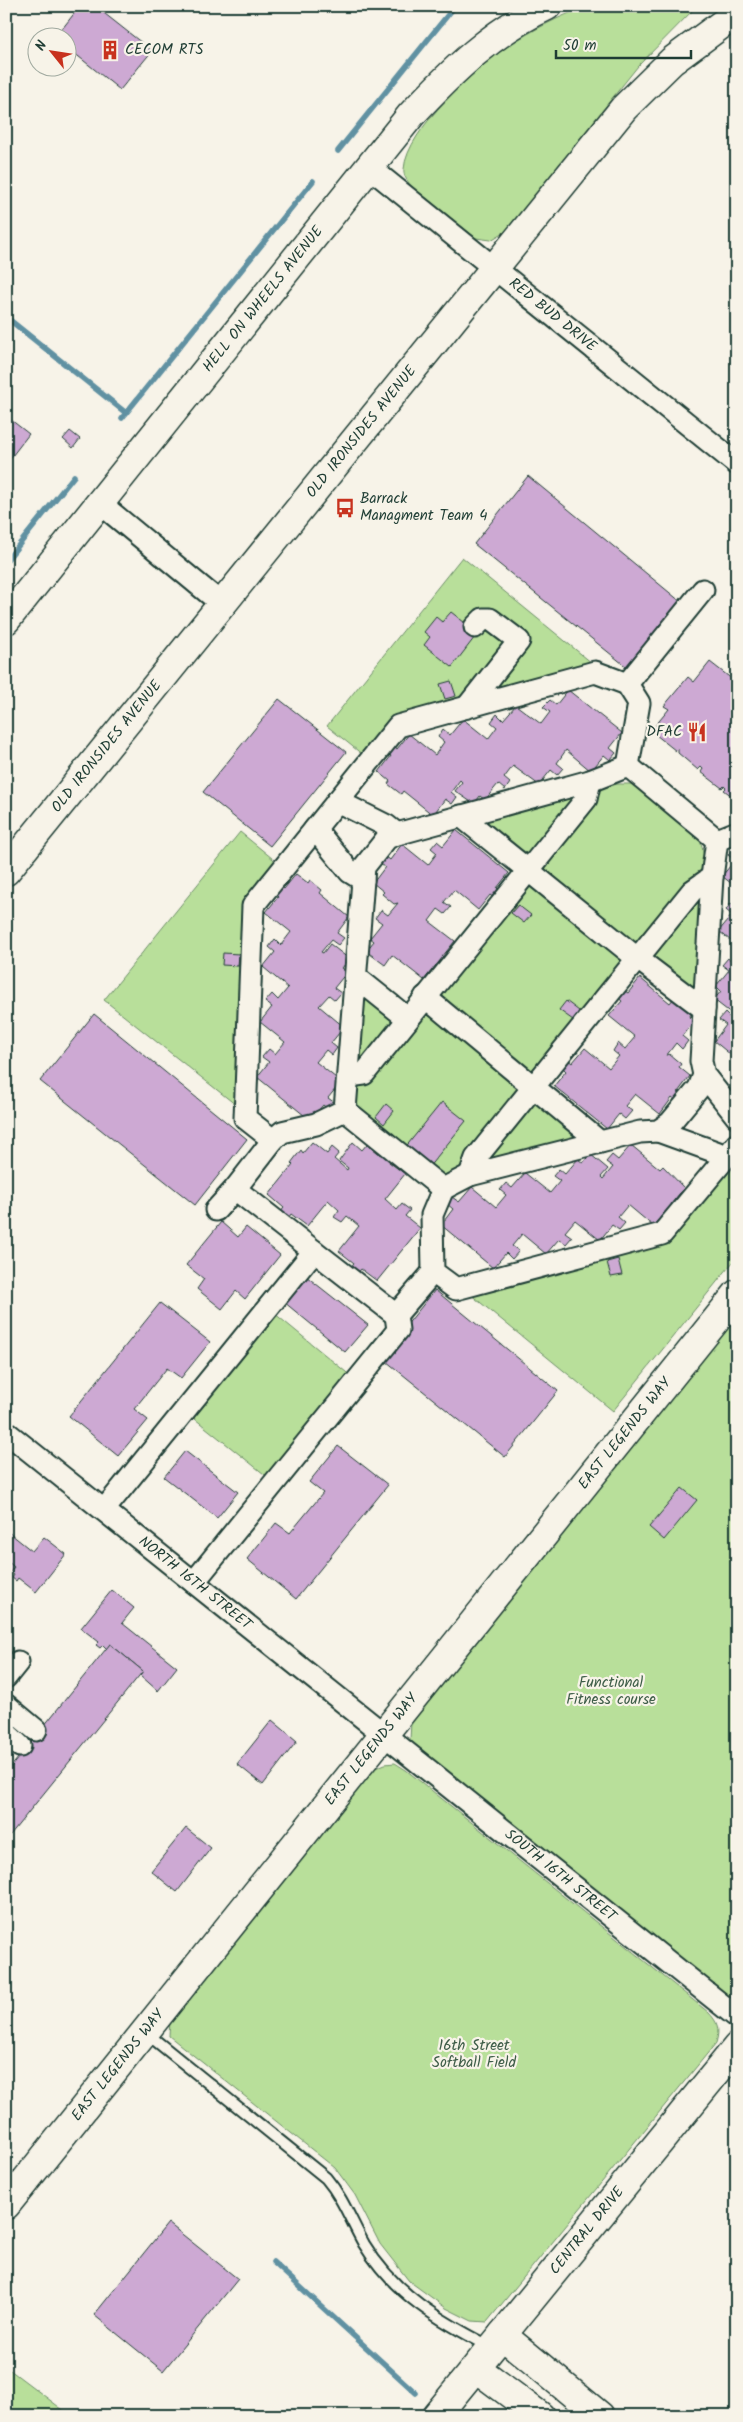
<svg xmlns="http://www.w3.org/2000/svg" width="743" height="2422" viewBox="0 0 743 2422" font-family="Kalam,sans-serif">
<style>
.green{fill:#b8df9a;stroke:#6c8e67}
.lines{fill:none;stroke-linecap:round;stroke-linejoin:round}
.stream{stroke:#6091a2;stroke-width:5.5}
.building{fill:#cda9d3;stroke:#1f3d34}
.lane-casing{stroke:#1f3d34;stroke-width:14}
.street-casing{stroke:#1f3d34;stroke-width:25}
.secondary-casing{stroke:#1f3d34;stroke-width:31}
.lane{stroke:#f7f3e8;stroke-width:10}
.street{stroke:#f7f3e8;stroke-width:21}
.secondary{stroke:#f7f3e8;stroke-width:28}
.labels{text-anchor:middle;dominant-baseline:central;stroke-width:4.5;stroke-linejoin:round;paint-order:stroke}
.poi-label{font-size:15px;fill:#1f3d34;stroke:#f7f3e8;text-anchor:start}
.street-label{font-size:15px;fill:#1f3d34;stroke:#f7f3e8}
.park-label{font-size:15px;fill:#3e5d48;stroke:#f7f3e8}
</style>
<rect width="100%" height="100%" fill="#f7f3e8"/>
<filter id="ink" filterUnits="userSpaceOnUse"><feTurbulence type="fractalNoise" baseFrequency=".02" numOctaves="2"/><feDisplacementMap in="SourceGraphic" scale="10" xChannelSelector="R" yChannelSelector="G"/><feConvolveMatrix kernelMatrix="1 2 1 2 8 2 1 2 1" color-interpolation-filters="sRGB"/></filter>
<g filter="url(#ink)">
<g class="green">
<path d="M586,6H697L638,66L506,231L491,240L476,238L411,186C407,180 403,176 404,169C407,129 477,68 508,46C532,30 559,17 586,6Z"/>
<polygon points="462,557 592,663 392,723 363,755 327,726"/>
<path d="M618,784H631L640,789C653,800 689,823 697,835C714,857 702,965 700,996L638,951L527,1088L587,1137L486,1168L444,1176L433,1172L359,1109L356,1100L363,991L410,1027L537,871L477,820L577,791Z"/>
<polygon points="240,832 278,863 249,901 236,1105 104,1000"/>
<polygon points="737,1154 737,1257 613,1411 470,1294 669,1237"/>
<polygon points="274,1313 352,1377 269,1478 190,1415"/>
<polygon points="737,1315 737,2002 727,2000 413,1747 410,1740 411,1722"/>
<path d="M395,1763L406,1770L708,2012C718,2022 720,2029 716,2043L487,2322L472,2321L446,2308L409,2281L380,2244L355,2195L335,2168L169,2036L170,2021L373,1769L385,1764Z"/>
<polygon points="10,2370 71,2416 6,2416 6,2375"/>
</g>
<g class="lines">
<g class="stream">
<polyline points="338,151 455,6"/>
<polyline points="6,317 126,413"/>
<polyline points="122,418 313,181"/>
<polyline points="6,561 74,476"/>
<polyline points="273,2262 416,2393"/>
</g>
</g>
<g class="building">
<polygon points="80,6 95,6 152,51 120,90 68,48 68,38 55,38"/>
<polygon points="6,416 29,434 9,460 6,457"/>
<polygon points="70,431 80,439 73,448 63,439"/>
<polygon points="528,476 681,602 628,668 474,544"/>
<polygon points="451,612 478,633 452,667 424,645 430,637 424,632 436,617 442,622"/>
<polygon points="710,662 737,683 737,800 724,790 726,788 724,786 722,788 701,772 703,769 701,767 698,770 678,753 678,749 676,751 656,735 657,728 655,726 669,709 664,706 688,677 694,682"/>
<polygon points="451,681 456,696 445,699 440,684"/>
<polygon points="568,690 622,733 610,748 616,753 610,760 604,755 591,771 566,750 557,763 563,768 557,775 551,770 539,785 513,766 504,778 510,783 505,790 498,784 485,800 480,796 474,804 455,791 462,782 460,780 451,792 457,797 452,804 445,799 433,815 403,791 401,794 388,784 390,781 379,772 391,756 385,751 390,744 397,749 409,734 435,755 444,742 438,737 443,729 450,735 463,719 488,739 497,727 491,722 497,714 503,720 516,705 541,724 550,712 543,707 550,700 556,705"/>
<polygon points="279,699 346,752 270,846 203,792"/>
<polygon points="456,830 509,873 497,888 503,893 497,900 490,895 478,910 454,890 444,902 451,907 445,914 438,909 429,921 455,941 442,957 448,962 443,969 436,965 424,980 392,955 385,965 366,951 374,941 370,938 382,923 375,918 381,910 388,915 398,903 394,904 382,894 384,892 373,883 385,867 378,862 384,855 390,860 402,844 428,865 437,853 431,848 437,841 443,846"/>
<polygon points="734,848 737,851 737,888 722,876 735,860 728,855"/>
<polygon points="296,874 308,883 310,880 322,890 320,893 349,917 337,933 344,938 338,945 331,940 321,952 323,953 330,944 349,959 342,968 347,972 334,988 341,993 335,1000 329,995 319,1006 344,1027 331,1043 337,1048 332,1055 326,1050 316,1062 341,1082 328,1098 335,1103 329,1110 323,1105 310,1120 257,1077 269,1062 262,1057 269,1049 275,1054 285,1042 260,1022 272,1007 265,1002 272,994 278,1000 288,988 263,967 275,952 269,947 275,939 281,945 291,932 266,912 278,897 272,891 278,884 284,889"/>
<polygon points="731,903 737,908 737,946 719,931 732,915 726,910"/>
<polygon points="518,905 531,915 524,923 511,913"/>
<polygon points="223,953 239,954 238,966 222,965"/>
<polygon points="728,958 734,964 737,960 737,1008 732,1014 714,1000 721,991 716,986 729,970 722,965"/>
<polygon points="640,978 670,1003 677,994 696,1008 689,1017 694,1021 682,1036 688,1041 682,1049 676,1043 666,1056 669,1054 681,1064 679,1067 690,1076 678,1092 685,1097 679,1104 672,1098 660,1114 635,1094 625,1106 632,1111 625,1119 619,1114 607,1129 554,1086 566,1071 560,1065 566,1058 572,1063 585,1048 609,1068 619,1056 613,1051 618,1043 625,1049 635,1037 609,1016 622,1001 616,996 622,989 628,993"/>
<polygon points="566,1001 579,1011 573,1020 559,1010"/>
<polygon points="737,1012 737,1060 714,1041 726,1025 719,1020 725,1013 731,1019"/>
<polygon points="94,1014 247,1139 195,1205 40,1081"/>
<polygon points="442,1102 466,1121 428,1168 404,1149"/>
<polygon points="386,1104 394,1111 384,1124 376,1117"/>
<polygon points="312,1142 327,1154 332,1147 339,1153 334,1159 347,1170 348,1168 339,1161 353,1142 362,1150 367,1144 382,1156 388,1150 394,1156 389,1162 405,1174 385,1199 397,1210 402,1204 410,1210 405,1216 420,1228 377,1281 361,1269 356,1275 349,1269 354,1263 339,1251 359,1226 347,1216 342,1222 334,1217 339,1210 328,1200 307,1226 291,1214 287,1220 279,1214 284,1208 269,1195 293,1165 291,1163 301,1150 303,1153"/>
<polygon points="631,1145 660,1169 663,1166 684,1188 671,1204 678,1209 672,1216 666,1211 653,1226 628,1205 618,1217 625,1223 619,1230 612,1225 600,1240 575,1220 565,1232 572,1237 566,1244 559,1239 546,1254 522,1234 512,1246 519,1251 512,1259 506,1253 493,1268 441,1225 453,1209 447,1204 452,1197 459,1202 472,1187 496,1207 506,1195 500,1190 506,1183 512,1188 525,1173 550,1193 560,1181 553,1176 559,1169 565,1174 578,1159 583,1163 590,1154 608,1169 601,1177 603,1179 613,1167 606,1162 612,1155 618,1160"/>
<polygon points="221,1222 238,1237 246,1227 280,1255 245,1299 236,1291 222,1309 197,1289 204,1279 186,1265"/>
<polygon points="618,1259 622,1275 611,1277 607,1262"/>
<polygon points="306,1276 368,1325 345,1352 284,1302"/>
<polygon points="435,1290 558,1391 505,1457 381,1357"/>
<polygon points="160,1303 210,1342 181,1378 167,1368 134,1409 148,1420 118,1456 69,1416"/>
<polygon points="338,1446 388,1485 296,1599 247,1559 276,1523 290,1533 323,1493 309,1482"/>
<polygon points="185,1451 238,1492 217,1518 164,1477"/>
<polygon points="682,1488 697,1500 664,1540 649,1527"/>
<polygon points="6,1530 32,1551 44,1537 66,1554 36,1592 18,1578 16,1581 12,1578 14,1575 10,1571 14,1567 6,1560"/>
<polygon points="6,1560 14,1567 6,1577"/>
<polygon points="112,1590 134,1608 122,1623 177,1667 158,1691 140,1675 143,1671 110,1644 107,1649 103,1645 100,1648 96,1645 99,1642 81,1628"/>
<polygon points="110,1644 143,1671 6,1840 6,1773"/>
<polygon points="272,1720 297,1741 263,1785 237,1764"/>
<polygon points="186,1828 211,1848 177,1892 151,1871"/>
<polygon points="168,2223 238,2279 163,2371 94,2315"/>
</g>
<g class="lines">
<defs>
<path id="lane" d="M145,2032L326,2178C343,2198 351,2221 364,2244C394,2294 440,2321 491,2347"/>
<g id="street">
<path id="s1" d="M369,167L737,464"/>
<polyline points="101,504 223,605"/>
<polyline points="627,684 703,590"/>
<polyline points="467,707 519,641 490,619 483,619 475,627"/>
<polygon points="628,766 717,840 712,877 701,1061 704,1075 699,1088 670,1123 658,1131 640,1132 470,1175 443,1189 345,1110 364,867 387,838 397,834 590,781"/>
<polyline points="337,801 387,826 397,834"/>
<polyline points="461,816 638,959 704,1009"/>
<polyline points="315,829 350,872 363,880"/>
<polyline points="717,840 737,832"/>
<polyline points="356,977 407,1018"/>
<polyline points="425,997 600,1142"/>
<polyline points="704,1075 737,1117"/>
<polyline points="349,1076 364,1074 586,799 590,781"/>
<polyline points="345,1110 316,1124 282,1132 273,1140 245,1118 253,906 398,726 595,672 627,684 639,703 628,766"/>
<polyline points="658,1131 727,1156"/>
<polyline points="273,1140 235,1189 314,1251"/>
<polyline points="470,1175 476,1158 692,891 712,877"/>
<polyline points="443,1189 432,1215 433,1272 456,1289 662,1234 737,1144"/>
<polyline points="216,1210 235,1189"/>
<path id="s2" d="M6,1432L737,2017"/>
<polyline points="104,1510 314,1251 396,1315 433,1272"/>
<polyline points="194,1582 398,1330 396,1315"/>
<polyline points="6,1677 18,1662"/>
<polyline points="6,1705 36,1730"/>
<polyline points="6,1733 20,1746"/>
</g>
<g id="secondary">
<path id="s3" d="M6,620L411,115C451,72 493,31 547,6"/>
<path id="s4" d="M6,871L624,108L672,61L737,13"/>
<path id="s5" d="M6,2205L737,1294"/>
<polyline points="502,2335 600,2416"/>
<polyline points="476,2368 540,2416"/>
<path id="s6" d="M436,2416L737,2047"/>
</g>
</defs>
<use href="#lane" class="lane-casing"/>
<use href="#street" class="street-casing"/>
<use href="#secondary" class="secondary-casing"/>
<use href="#lane" class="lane"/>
<use href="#street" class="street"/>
<use href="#secondary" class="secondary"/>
</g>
</g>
<defs>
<symbol id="building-bare" viewBox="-9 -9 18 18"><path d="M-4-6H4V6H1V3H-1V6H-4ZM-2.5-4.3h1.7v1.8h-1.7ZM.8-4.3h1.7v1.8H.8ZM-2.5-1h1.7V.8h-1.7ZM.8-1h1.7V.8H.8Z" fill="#c8321e" stroke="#f7f3e8" stroke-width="2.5" paint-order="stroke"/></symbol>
<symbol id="bus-bare" viewBox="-9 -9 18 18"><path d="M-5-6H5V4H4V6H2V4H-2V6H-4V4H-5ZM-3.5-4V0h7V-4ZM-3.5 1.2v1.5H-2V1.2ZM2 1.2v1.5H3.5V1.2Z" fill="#c8321e" stroke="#f7f3e8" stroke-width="2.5" paint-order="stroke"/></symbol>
<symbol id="restaurant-bare" viewBox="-9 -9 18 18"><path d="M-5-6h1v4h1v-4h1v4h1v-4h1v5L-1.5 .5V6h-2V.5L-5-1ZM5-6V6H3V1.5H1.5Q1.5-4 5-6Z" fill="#c8321e" stroke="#f7f3e8" stroke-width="2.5" paint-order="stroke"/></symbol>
</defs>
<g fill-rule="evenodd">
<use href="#building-bare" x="96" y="36" width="28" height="28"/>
<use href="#bus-bare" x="331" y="494" width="28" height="28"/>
<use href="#restaurant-bare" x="683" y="718" width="28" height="28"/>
</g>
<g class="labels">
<g class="poi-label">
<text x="125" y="50">CECOM RTS</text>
<text x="360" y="499">Barrack<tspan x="360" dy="17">Managment Team 4</tspan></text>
<text x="682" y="732" text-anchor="end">DFAC</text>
</g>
<g class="street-label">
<text stroke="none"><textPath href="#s3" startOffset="411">HELL ON WHEELS AVENUE</textPath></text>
<text stroke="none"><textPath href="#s1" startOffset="236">RED BUD DRIVE</textPath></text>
<text stroke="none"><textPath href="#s4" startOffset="565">OLD IRONSIDES AVENUE</textPath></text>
<text stroke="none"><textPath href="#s4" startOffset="160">OLD IRONSIDES AVENUE</textPath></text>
<text stroke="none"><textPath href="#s5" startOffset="989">EAST LEGENDS WAY</textPath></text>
<text stroke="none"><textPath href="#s2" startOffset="242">NORTH 16TH STREET</textPath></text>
<text stroke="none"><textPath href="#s5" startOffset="584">EAST LEGENDS WAY</textPath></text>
<text stroke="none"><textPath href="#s2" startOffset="710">SOUTH 16TH STREET</textPath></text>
<text stroke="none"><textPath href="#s5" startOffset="179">EAST LEGENDS WAY</textPath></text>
<text stroke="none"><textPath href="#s6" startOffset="239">CENTRAL DRIVE</textPath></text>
</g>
<g class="park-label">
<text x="611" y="1683">Functional<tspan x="611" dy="17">Fitness course</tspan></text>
<text x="474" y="2046">16th Street<tspan x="474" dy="17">Softball Field</tspan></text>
</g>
</g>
<rect width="743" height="2422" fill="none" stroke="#f7f3e8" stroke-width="25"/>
<rect x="12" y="12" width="718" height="2397" fill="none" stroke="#1f3d34" stroke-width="2" filter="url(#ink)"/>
<g transform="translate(52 52) rotate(300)"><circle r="24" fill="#f7f3e8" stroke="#a1aaa0"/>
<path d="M0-4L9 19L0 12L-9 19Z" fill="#c8321e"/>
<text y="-8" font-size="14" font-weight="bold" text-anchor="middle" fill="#1f3d34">N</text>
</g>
<path d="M556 50v8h135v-8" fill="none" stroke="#1f3d34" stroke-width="2.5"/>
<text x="563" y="50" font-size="15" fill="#1f3d34" stroke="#f7f3e8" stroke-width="4" paint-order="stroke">50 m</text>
</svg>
